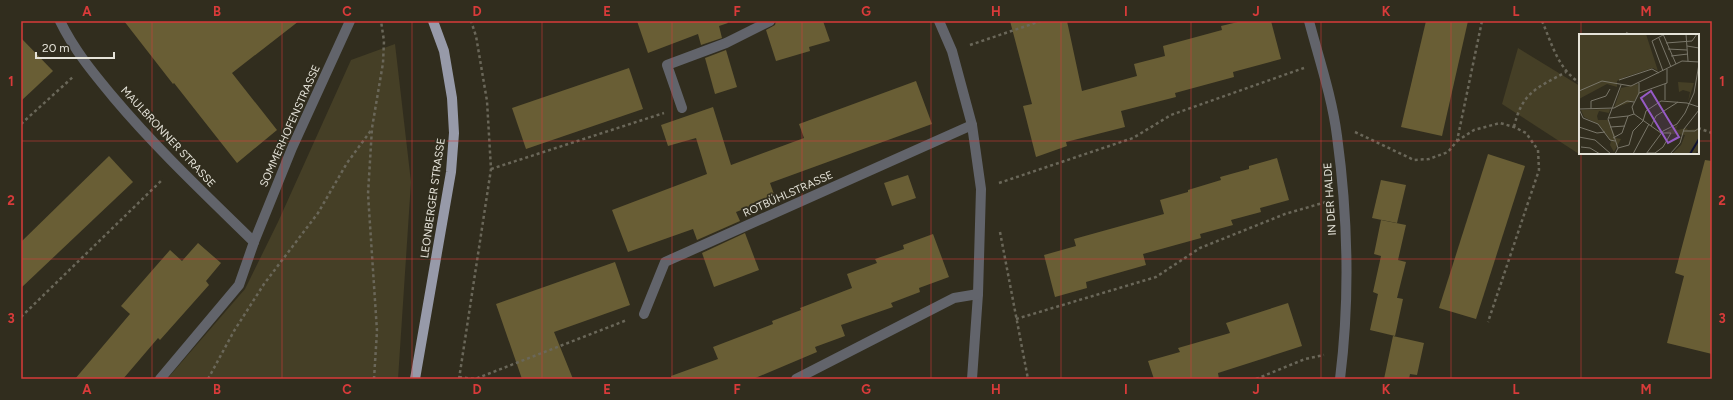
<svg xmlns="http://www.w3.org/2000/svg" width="1733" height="400" viewBox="0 0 1733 400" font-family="Figtree,sans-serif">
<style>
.green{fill:#453f26}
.building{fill:#695e35}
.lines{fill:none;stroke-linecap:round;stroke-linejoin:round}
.path{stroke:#6a6759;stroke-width:2.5;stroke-dasharray:3 3;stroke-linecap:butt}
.minor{stroke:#62646b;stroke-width:10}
.major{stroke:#979aa9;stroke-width:10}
.grid{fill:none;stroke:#d83b3a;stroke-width:1;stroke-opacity:0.55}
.labels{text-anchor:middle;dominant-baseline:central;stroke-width:4;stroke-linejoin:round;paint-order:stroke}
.street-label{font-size:11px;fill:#e5e3d9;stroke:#312d1e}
.inset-river{fill:none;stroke:#0f1130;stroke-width:2}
.inset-road{fill:none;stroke:#797669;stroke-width:1}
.view{fill:#965ac6;fill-opacity:0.15;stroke:#965ac6;stroke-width:2}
.inset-edge{fill:none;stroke:#e5e3d9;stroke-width:2}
.neatline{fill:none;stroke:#d83b3a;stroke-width:1.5}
.grid-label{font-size:13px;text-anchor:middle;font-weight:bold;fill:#d83b3a}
</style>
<rect width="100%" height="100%" fill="#312d1e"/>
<g class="green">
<polygon points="395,44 411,182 398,379 167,379 245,289 278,222 351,60"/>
<polygon points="1518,48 1580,86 1580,153 1579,154 1502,104"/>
</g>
<g class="building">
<polygon points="124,21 299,21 232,73 277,130 237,163 174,83 173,84"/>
<polygon points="637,21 727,21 728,23 719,26 722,38 701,45 698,34 648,53"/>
<polygon points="776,21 823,21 830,41 809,47 810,51 776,61 766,30 775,25"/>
<polygon points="1010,21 1067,21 1082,91 1137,76 1134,64 1165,56 1163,46 1222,30 1221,26 1242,21 1271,21 1281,59 1233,72 1234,77 1175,93 1176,97 1121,111 1125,127 1066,142 1067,146 1036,157 1023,106 1032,104"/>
<polygon points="1426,21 1468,21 1442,136 1401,127"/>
<polygon points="21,38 53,71 21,101"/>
<polygon points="726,50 737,87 715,94 705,58"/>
<polygon points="629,68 643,109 526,149 512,108"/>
<polygon points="916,81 932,124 770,183 775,197 736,212 740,221 697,240 693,229 628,252 612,210 707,174 696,138 668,146 661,125 713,107 731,165 804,138 799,124"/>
<polygon points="1488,154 1525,166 1476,319 1439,308"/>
<polygon points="109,156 133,182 21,288 21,242"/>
<polygon points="1277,158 1289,200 1260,208 1261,212 1231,220 1233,225 1200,234 1201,238 1143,254 1146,265 1086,282 1087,288 1055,297 1044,255 1076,246 1074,239 1164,214 1160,200 1188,192 1188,190 1221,180 1220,177 1249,169 1249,166"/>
<polygon points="1705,160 1712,161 1712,354 1667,343 1684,276 1675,273"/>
<polygon points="908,175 916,198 892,206 884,183"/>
<polygon points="1381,180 1406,185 1397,223 1372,218"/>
<polygon points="1381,220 1406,225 1398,260 1406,262 1397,298 1388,296 1403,299 1395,336 1370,330 1378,294 1373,292 1381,256 1374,254"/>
<polygon points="745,233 759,270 714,287 702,253"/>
<polygon points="933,234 949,277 919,288 920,292 891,303 893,307 841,325 845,336 815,347 817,352 753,379 672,379 671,376 718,359 713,347 773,324 772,321 801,310 800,308 852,288 847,274 877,263 875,259 904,249 903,245"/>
<polygon points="198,243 221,263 206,281 209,285 160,340 158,338 123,379 75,379 130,314 121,306 170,250 182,261"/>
<polygon points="615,262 630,305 554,332 573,379 522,379 496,304"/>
<polygon points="1288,303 1302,346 1218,373 1219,379 1154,379 1148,361 1180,352 1178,348 1230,333 1226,323"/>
<polygon points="1393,336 1424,343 1417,375 1410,374 1409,379 1384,379"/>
</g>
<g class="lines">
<g class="path">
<path d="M1542,21C1552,44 1558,69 1580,83"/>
<polyline points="1626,35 1629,30"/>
<polyline points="970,45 1041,21"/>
<polyline points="21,124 74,76"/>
<path d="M1514,127C1522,92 1537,88 1566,72"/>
<polyline points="1698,128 1712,133"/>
<polyline points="1355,132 1414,160 1429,159 1448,152 1457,141 1482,21"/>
<polyline points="1457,141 1474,130 1500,123 1514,127 1526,133 1538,150 1539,170 1488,322"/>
<polyline points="491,169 664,113"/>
<polyline points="999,183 1133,138 1171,115 1304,68"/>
<polyline points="1000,232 1028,379"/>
<polyline points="21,317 163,179"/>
<polyline points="1016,319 1156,277 1200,248 1285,214 1326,202"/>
<polyline points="459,377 475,379 627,320"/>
<polyline points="208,379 234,331 264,284 318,213 347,163 372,129"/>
<polyline points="374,379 377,331 368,194 372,128 383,63 384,41 381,21"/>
<polyline points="459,379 491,169 487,101 476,36 471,21"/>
<polyline points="1256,379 1305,359 1324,355"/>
</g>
<g class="minor">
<path d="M60,21C74,50 94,74 114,98C157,149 206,195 254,242"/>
<polyline points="939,21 952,51 972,125 981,189 978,294 972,379"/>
<path d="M1309,21C1319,59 1332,97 1337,136C1348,217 1350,299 1340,379"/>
<polyline points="682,108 667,65 726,43 770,21"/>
<polyline points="644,314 665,262 972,125"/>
<polyline points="160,379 239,285 254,242 292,148 350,21"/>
<polyline points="796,379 954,298 978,294"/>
</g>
<polyline class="major" points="415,379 451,172 454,133 452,98 444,51 433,21"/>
</g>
<path class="grid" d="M152,21V379M282,21V379M412,21V379M542,21V379M672,21V379M802,21V379M931,21V379M1061,21V379M1191,21V379M1321,21V379M1451,21V379M1581,21V35M21,141H1580M1698,141H1712M1581,153V379M21,259H1712"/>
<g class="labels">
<g class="street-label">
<text transform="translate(290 126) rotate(-66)">SOMMERHOFENSTRASSE</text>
<text transform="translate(168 137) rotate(47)">MAULBRONNER STRASSE</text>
<text transform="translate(788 194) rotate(-24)">ROTBÜHLSTRASSE</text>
<text transform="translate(433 198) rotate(-82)">LEONBERGER STRASSE</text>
<text transform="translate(1330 199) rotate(-94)">IN DER HALDE</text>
</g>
</g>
<g transform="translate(1579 34)">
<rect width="120" height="120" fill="#312d1e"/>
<path d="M0,0H67L79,37L74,34L46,43L38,47V53L28,50L0,65ZM99,48L115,49L109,68L111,58L104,56L100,58ZM59,50L60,60L55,67L35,74L42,54ZM31,75L30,79L20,77L18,82L19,86H29L37,104L42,105L35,118L31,111L32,107L19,90L5,83L2,76ZM99,91L97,95L99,96L107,94L109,96L120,95V120L118,117L116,120H93L102,111L106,101L85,99Z" fill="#453f26"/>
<path class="inset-river" d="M111,120L120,105"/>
<path class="inset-road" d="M84,0L97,30M107,0L109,27M80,4L92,33M87,9L113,7L118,0M108,12L120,14M89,15L108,16M92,22L109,20M84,37L73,7L84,1M40,46L73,35L80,39M60,49V59L53,73L55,80L82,99H92L84,113L76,119H68M0,57L23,47L52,52L103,27L120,28M60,59L88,49V35M86,66V50M0,75L35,74L48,67L55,68M0,75L4,84L19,90L31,106L36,107M12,75V67L27,62L31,55M30,84L49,82M64,87L67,77L82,67L108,69L120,73M72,92L77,82L99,68M0,93L18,99L26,98M31,93L46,92M104,97H116L120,94M0,103L16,106L32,120M34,104L43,99L49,82L55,80M2,113L11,114L21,120M39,114L50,111L54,97L64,87M36,120L39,114L29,85L42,51M54,120L70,90M67,120L84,97L98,90L106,79L115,59L120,30M91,120L101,109L105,95L120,76"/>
<path class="view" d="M72,57L100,103L89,109L62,64Z"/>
<rect width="120" height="120" class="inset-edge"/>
</g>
<rect width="1733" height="400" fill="none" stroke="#312d1e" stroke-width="44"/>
<path d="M36 52v6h78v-6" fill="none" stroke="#e5e3d9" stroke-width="2"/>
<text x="42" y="52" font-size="12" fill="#e5e3d9" stroke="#312d1e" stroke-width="3" paint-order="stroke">20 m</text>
<rect x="22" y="22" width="1689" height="356" class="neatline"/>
<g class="grid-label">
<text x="87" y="16">A</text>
<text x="217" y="16">B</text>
<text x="347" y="16">C</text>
<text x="477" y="16">D</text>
<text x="607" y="16">E</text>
<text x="737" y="16">F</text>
<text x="866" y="16">G</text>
<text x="996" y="16">H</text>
<text x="1126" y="16">I</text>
<text x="1256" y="16">J</text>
<text x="1386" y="16">K</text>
<text x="1516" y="16">L</text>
<text x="1646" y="16">M</text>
<text x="11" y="86">1</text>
<text x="1722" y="86">1</text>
<text x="11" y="205">2</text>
<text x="1722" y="205">2</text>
<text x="11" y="323">3</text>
<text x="1722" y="323">3</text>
<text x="87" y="394">A</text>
<text x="217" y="394">B</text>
<text x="347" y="394">C</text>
<text x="477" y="394">D</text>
<text x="607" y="394">E</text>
<text x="737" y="394">F</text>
<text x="866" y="394">G</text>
<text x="996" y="394">H</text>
<text x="1126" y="394">I</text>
<text x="1256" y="394">J</text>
<text x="1386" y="394">K</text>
<text x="1516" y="394">L</text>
<text x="1646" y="394">M</text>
</g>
</svg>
